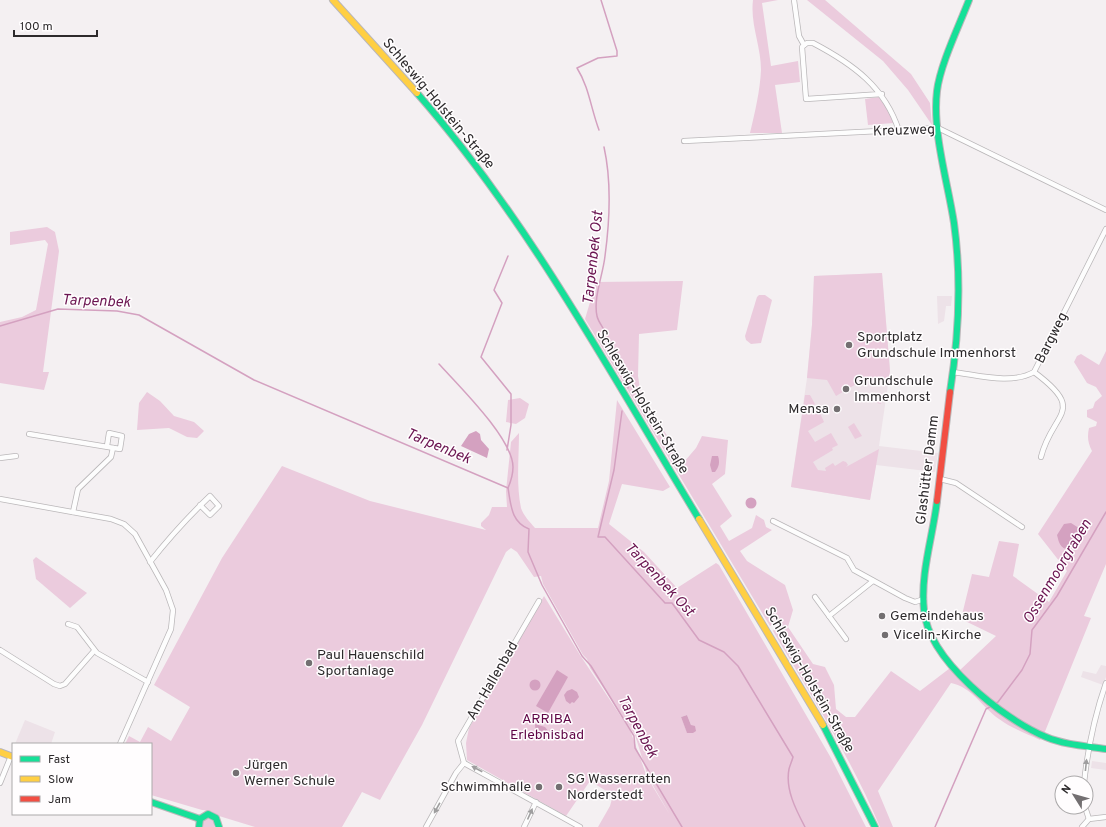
<svg xmlns="http://www.w3.org/2000/svg" width="1106" height="827" viewBox="0 0 1106 827" font-family="Overpass,sans-serif">
<style>
.built{fill:#ede2e8}
.green{fill:#ebcbdd;fill-rule:evenodd}
.water{fill:#d4a1c0}
.lines{fill:none;stroke-linecap:round;stroke-linejoin:round}
.stream{stroke:#d4a1c0;stroke-width:1.5}
.street-casing{stroke:#bab7b9;stroke-width:6}
.fast-casing{stroke:#bab7b9;stroke-width:8}
.slow-casing{stroke:#bab7b9;stroke-width:8}
.jam-casing{stroke:#bab7b9;stroke-width:8}
.street{stroke:#fdfdfd;stroke-width:4.5}
.fast{stroke:#16e098;stroke-width:6}
.slow{stroke:#ffcf43;stroke-width:6}
.jam{stroke:#f24e42;stroke-width:6}
.oneway{fill:#9f9e9f}
.poi-dot{fill:#736f71;stroke:#fffdfe;stroke-width:1.5}
.labels{text-anchor:middle;dominant-baseline:central;stroke-width:3;stroke-linejoin:round;paint-order:stroke}
.street-label{font-size:14px;fill:#2d2a2c;stroke:#fffdfe}
.poi-label{font-size:14px;fill:#2d2a2c;stroke:#fffdfe;text-anchor:start}
.park-label{font-size:14px;fill:#600647;stroke:#fffdfe}
.water-label{font-size:15px;font-style:italic;fill:#6b1551;stroke:#fffdfe}
</style>
<rect width="100%" height="100%" fill="#f4f0f2"/>
<g class="built">
<polygon points="882,273 890,371 879,446 938,453 935,472 876,465 870,500 791,487 807,378 812,325 814,276"/>
<polygon points="937,296 952,296 951,306 946,306 944,321 938,324"/>
<polygon points="1101,665 1106,666 1106,677 1103,685 1081,677 1083,671 1096,674"/>
<polygon points="25,720 55,732 51,744 15,744"/>
<polygon points="1092,761 1106,763 1106,770 1091,768"/>
</g>
<g class="green">
<path d="M753,0H778L762,3L771,66L798,61L800,82L775,85L782,133H750C755,112 760,91 761,70C761,46 750,24 753,0Z"/>
<polygon points="807,0 825,0 911,74 930,103 932,125 908,90 883,61"/>
<polygon points="879,97 889,112 894,123 868,125 865,99"/>
<polygon points="47,227 55,232 59,251 43,372 49,372 44,390 0,383 0,322 22,317 36,310 48,244 45,240 10,245 10,232"/>
<polygon points="882,273 890,371 888,384 863,380 836,396 827,380 807,378 812,325 814,276"/>
<path d="M683,281L677,330L639,334L638,376L641,395L684,462L696,448L702,436L728,440L725,474L712,484L732,516L720,526L729,541L752,528L756,515L764,520L766,527L772,530L740,551L747,561L785,585L793,610L788,627L813,664L825,667L834,685L836,709L846,717H855L891,671L920,691L954,665L959,671L996,636L961,619L972,574L989,577L999,541L1019,544L1013,576L1049,602L1067,571L1038,534L1092,451C1088,443 1087,437 1089,428L1096,426L1097,422L1087,417V410L1093,408L1095,402L1102,396L1096,387L1087,383L1074,362L1077,356L1081,354L1099,365L1106,351V564L1084,616L1091,618L1044,734L1040,740C1027,734 1011,728 999,719C982,707 972,687 951,683L878,791L893,827H880C851,758 811,695 773,631L775,628L773,624L770,626L585,319L596,282Z"/>
<polygon points="759,295 765,295 772,300 761,343 751,344 746,340 745,336 757,297"/>
<polygon points="147,392 160,401 174,416 194,422 204,431 197,438 187,437 169,428 137,430 139,403"/>
<polygon points="878,392 883,394 881,404 877,403 875,398"/>
<polygon points="805,395 810,395 815,404 811,407 814,413 819,411 824,422 808,431 815,442 831,433 838,445 832,448 833,450 813,462 818,470 826,471 825,468 833,463 835,466 843,461 846,462 848,465 846,467 879,449 870,500 791,487"/>
<polygon points="520,398 529,404 525,418 516,424 506,422 508,400"/>
<path d="M617,400L670,487L663,491L622,484L609,524L644,552L677,588L716,563L719,565L831,758L866,827H598L610,806L613,795L590,781L566,816L467,760L466,743L469,728L544,596L580,655L630,730L647,777L670,815L648,777L635,735L590,668L587,659L583,655L543,584L541,576L534,577L517,552L511,548L506,552L422,725L380,800L362,792L342,827H255L219,816L211,811L202,810L151,795V744H125L129,736L140,742L148,727L171,741L190,707L154,685L222,558L282,466L370,501L486,530L481,526V523L489,515L492,507H507L506,491L511,442L519,433C519,457 516,484 521,508C523,515 530,522 535,528H598L609,481ZM687,715L691,725L687,732L681,717Z"/>
<polygon points="854,423 862,436 855,439 848,427"/>
<polygon points="36,557 87,593 70,608 36,579 33,560"/>
<polygon points="209,818 214,821 214,827 203,827 203,821"/>
</g>
<g class="water">
<polygon points="476,431 480,434 481,440 489,449 487,458 461,446 469,434"/>
<path d="M712,456H718C720,462 719,467 715,472H712L710,465Z"/>
<circle cx="751" cy="503" r="5.5"/>
<path d="M1071,523L1082,530L1081,535L1078,538L1073,536L1074,545L1069,550C1060,548 1059,543 1057,535L1064,524Z"/>
<polygon points="557,670 568,677 548,713 536,706"/>
<circle cx="535" cy="685" r="5.5"/>
<polygon points="572,689 577,692 579,697 574,703 572,702 570,704 566,701 564,695 567,691"/>
<polygon points="687,715 691,725 695,726 696,731 693,733 687,733 681,717"/>
<polygon points="535,724 545,727 549,732 548,736 536,737"/>
</g>
<g class="lines">
<g class="stream">
<path d="M599,130C591,109 589,87 577,68L598,58L617,56V51L601,0"/>
<path d="M604,147C612,183 610,219 605,256C603,275 593,298 597,316C598,321 602,326 604,330C613,347 629,368 628,388"/>
<path d="M0,326L58,309L117,311L139,315L254,380L508,488C511,505 511,522 529,529L528,552L542,585L582,656L591,666L634,736L635,748L682,827"/>
<path d="M439,364C459,386 513,439 513,467C513,475 511,481 508,488"/>
<path d="M622,411L614,470L598,537H605L665,603H672L699,640L724,652L738,666L793,757C792,761 790,765 789,769C785,789 796,810 805,827"/>
<polyline points="507,450 511,425 511,394 481,357 502,303 494,290 508,256"/>
<polyline points="994,704 998,702 1022,670 1030,654 1032,630 1057,596 1106,512"/>
<polyline points="935,827 986,709 990,707"/>
</g>
<defs>
<g id="street">
<polyline points="794,0 799,36 804,45"/>
<path d="M882,94L806,99L802,47L807,43H813C853,64 885,87 899,131"/>
<polyline points="684,141 938,128 1106,210"/>
<path d="M953,372C978,375 1011,385 1034,372L1106,229"/>
<path d="M1034,372C1088,412 1052,412 1041,457"/>
<polyline points="29,434 120,449 122,436 109,433 107,446"/>
<polyline points="0,458 16,456"/>
<polyline points="940,479 956,483 1022,527"/>
<polyline points="0,499 111,519 124,524 135,534 166,590 173,610 171,629 120,744"/>
<polyline points="73,512 78,489 111,457 113,448"/>
<polyline points="773,521 847,558 854,570 905,598 915,602 924,599"/>
<path d="M150,562C169,538 188,517 210,496L219,506L210,515L200,505"/>
<polyline points="815,597 846,639"/>
<polyline points="829,616 873,581"/>
<polyline points="68,624 77,627 97,653 148,682"/>
<polyline points="0,650 54,684 60,686 65,684 94,651"/>
<polyline points="464,763 458,741 539,601"/>
<polyline points="0,783 11,756"/>
<path d="M1084,783C1088,747 1094,717 1106,683"/>
<polyline points="1085,807 1089,819"/>
<polyline points="426,827 456,773 464,763 580,827"/>
<polyline points="524,827 536,802"/>
<polyline points="1082,827 1089,819 1106,817"/>
</g>
<g id="fast">
<path d="M417,93C529,221 611,374 699,519"/>
<path d="M950,392C959,335 962,281 954,223C948,183 932,132 937,91C940,65 959,26 969,0"/>
<path d="M937,501C933,536 920,574 924,610C928,660 1003,719 1046,737C1065,745 1086,746 1106,749"/>
<polyline points="823,725 875,827"/>
<polyline points="151,802 200,819"/>
<polyline points="199,827 200,819 208,814 216,818 219,827"/>
</g>
<g id="slow">
<polyline points="333,0 417,93"/>
<polyline points="699,519 823,725"/>
<polyline points="0,752 13,757"/>
</g>
<polyline id="jam" points="937,501 950,392"/>
</defs>
<use href="#street" class="street-casing"/>
<use href="#fast" class="fast-casing"/>
<use href="#slow" class="slow-casing"/>
<use href="#jam" class="jam-casing"/>
<use href="#street" class="street"/>
<use href="#fast" class="fast"/>
<use href="#slow" class="slow"/>
<use href="#jam" class="jam"/>
</g>
<defs><path id="oneway-solid" d="M-6-.8H1V-3.2L6.5 0L1 3.2V.8H-6Z"/></defs>
<g class="oneway">
<use href="#oneway-solid" transform="translate(1086 765) rotate(-84)"/>
<use href="#oneway-solid" transform="translate(477 769) rotate(-152)"/>
<use href="#oneway-solid" transform="translate(437 808) rotate(119)"/>
<use href="#oneway-solid" transform="translate(530 814) rotate(-66)"/>
</g>
<g class="poi-dot">
<circle cx="849" cy="345" r="4"/>
<circle cx="846" cy="389" r="4"/>
<circle cx="837" cy="409" r="4"/>
<circle cx="882" cy="616" r="4"/>
<circle cx="885" cy="635" r="4"/>
<circle cx="309" cy="663" r="4"/>
<circle cx="236" cy="773" r="4"/>
<circle cx="539" cy="787" r="4"/>
<circle cx="559" cy="787" r="4"/>
</g>
<g class="labels">
<g class="street-label">
<text transform="translate(438 104) rotate(50)">Schleswig-Holstein-Straße</text>
<text transform="translate(904 131) rotate(-2)">Kreuzweg</text>
<text transform="translate(1052 338) rotate(-63)">Bargweg</text>
<text transform="translate(642 402) rotate(59)">Schleswig-Holstein-Straße</text>
<text transform="translate(928 470) rotate(-83)">Glashütter Damm</text>
<text transform="translate(809 680) rotate(60)">Schleswig-Holstein-Straße</text>
<text transform="translate(493 681) rotate(-60)">Am Hallenbad</text>
</g>
<g class="poi-label">
<text x="857" y="337">Sportplatz<tspan x="857" dy="16">Grundschule Immenhorst</tspan></text>
<text x="854" y="381">Grundschule<tspan x="854" dy="16">Immenhorst</tspan></text>
<text x="829" y="409" text-anchor="end">Mensa</text>
<text x="890" y="616">Gemeindehaus</text>
<text x="893" y="635">Vicelin-Kirche</text>
<text x="317" y="655">Paul Hauenschild<tspan x="317" dy="16">Sportanlage</tspan></text>
<text x="244" y="765">Jürgen<tspan x="244" dy="16">Werner Schule</tspan></text>
<text x="567" y="779">SG Wasserratten<tspan x="567" dy="16">Norderstedt</tspan></text>
<text x="531" y="787" text-anchor="end">Schwimmhalle</text>
</g>
<g class="park-label">
<text x="547" y="719">ARRIBA<tspan x="547" dy="16">Erlebnisbad</tspan></text>
</g>
<g class="water-label">
<text transform="translate(594 258) rotate(-84)">Tarpenbek Ost</text>
<text transform="translate(96 302) rotate(2)">Tarpenbek</text>
<text transform="translate(438 447) rotate(23)">Tarpenbek</text>
<text transform="translate(1058 572) rotate(-59)">Ossenmoorgraben</text>
<text transform="translate(659 580) rotate(47)">Tarpenbek Ost</text>
<text transform="translate(637 727) rotate(62)">Tarpenbek</text>
</g>
</g>
<rect x="12" y="743" width="140" height="72" fill="#fffdfe" stroke="#aba9aa"/>
<rect x="20" y="756" width="20" height="6" fill="#16e098" stroke="#aba9aa"/>
<text x="48" y="763" font-size="12" fill="#2d2a2c">Fast</text>
<rect x="20" y="776" width="20" height="6" fill="#ffcf43" stroke="#aba9aa"/>
<text x="48" y="783" font-size="12" fill="#2d2a2c">Slow</text>
<rect x="20" y="796" width="20" height="6" fill="#f24e42" stroke="#aba9aa"/>
<text x="48" y="803" font-size="12" fill="#2d2a2c">Jam</text>
<g transform="translate(1074 795) rotate(307)"><circle r="19" fill="#fffdfe" stroke="#aba9aa"/>
<path d="M0-3L7 15L0 10L-7 15Z" fill="#736f71"/>
<text y="-6" font-size="11" font-weight="bold" text-anchor="middle" fill="#2d2a2c">N</text>
</g>
<path d="M14 30v6h83v-6" fill="none" stroke="#2d2a2c" stroke-width="2"/>
<text x="20" y="30" font-size="12" fill="#2d2a2c" stroke="#fffdfe" stroke-width="3" paint-order="stroke">100 m</text>
</svg>
